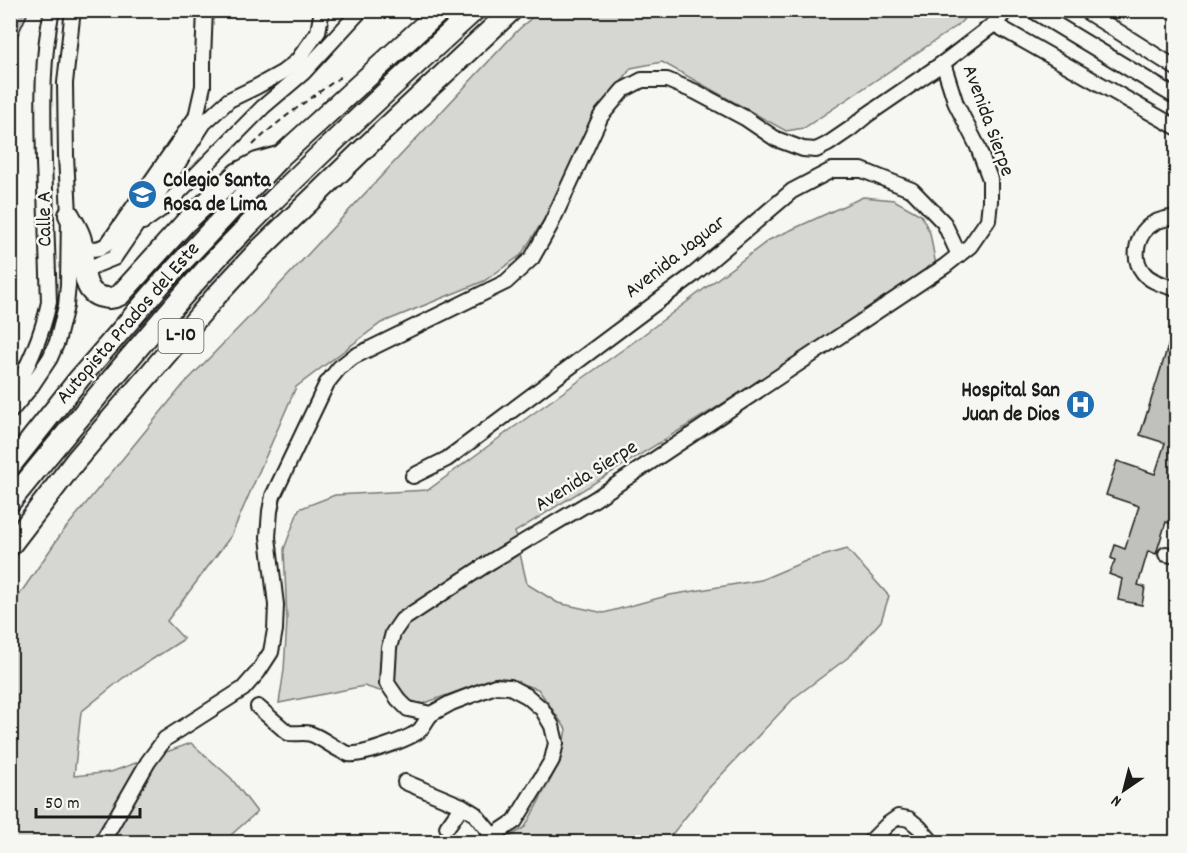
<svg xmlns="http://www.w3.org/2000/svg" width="1187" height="853" viewBox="0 0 1187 853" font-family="Dekko,sans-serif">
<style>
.green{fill:#d6d6d2;stroke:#797977;stroke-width:1.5}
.building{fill:#c0c0bd;stroke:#1c1c1c;stroke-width:1.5}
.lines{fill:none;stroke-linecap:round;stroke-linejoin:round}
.minor-casing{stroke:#1c1c1c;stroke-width:18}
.highway-casing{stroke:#1c1c1c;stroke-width:24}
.path{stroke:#1c1c1c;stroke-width:2;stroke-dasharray:6 4.5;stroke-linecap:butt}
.minor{stroke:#f6f6f2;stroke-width:14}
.highway{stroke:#f6f6f2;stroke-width:20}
.labels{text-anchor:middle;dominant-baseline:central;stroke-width:5;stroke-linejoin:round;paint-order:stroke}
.shield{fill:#f6f6f2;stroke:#5d5d5c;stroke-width:1.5}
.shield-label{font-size:20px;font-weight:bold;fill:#1c1c1c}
.street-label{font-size:21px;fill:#1c1c1c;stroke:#f6f6f2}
.poi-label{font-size:21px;font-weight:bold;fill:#1c1c1c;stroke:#f6f6f2;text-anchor:start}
</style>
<rect width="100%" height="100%" fill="#f6f6f2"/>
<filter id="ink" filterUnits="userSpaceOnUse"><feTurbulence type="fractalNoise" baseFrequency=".0167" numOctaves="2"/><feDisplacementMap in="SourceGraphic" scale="12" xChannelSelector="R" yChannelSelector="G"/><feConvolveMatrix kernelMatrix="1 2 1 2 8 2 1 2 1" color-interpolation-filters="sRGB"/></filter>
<g filter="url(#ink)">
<g class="green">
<polygon points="539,11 972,11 957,26 804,128 786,131 662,62 631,68 598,115 563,190 521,255 484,281 381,323 296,387 231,536 167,621 184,639 123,678 81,712 74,776 111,772 191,743 231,778 257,812 223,842 11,842 11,607 61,534 183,385 252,314 518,30"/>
<polygon points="863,197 894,200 921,215 930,233 937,271 515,532 527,584 558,603 604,613 670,595 761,580 808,560 847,549 889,596 881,621 850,656 795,697 707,790 666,842 502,842 525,827 560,762 566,729 538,689 498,677 422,704 364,686 279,703 284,670 287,621 284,549 299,509 335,495 428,490 510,430 635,341 769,240"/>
</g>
<g class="building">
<polygon points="10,10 29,10 10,52"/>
<polygon points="1174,327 1176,328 1176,525 1166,522 1156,554 1148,551 1138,585 1145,587 1142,605 1118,600 1122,579 1109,574 1115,560 1111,558 1115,545 1125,549 1139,506 1106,495 1117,461 1155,474 1165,443 1140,435"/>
</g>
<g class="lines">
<defs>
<g id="minor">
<polyline points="1032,10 1176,97"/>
<polyline points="1084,10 1176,68"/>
<polyline points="994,24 1176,127"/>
<path d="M1176,217C1169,218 1161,219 1154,223C1137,232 1131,257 1143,272C1150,282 1165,285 1176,289"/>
<polyline points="143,222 160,210 180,191 263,107 303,73 361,10"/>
<path d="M82,246C91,250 102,250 109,242L196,117L203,86V59L205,10"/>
<polyline points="84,271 89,268 114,258 172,173 204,123 229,100 256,87 283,72 297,61 318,32 322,10"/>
<path d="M10,400C27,368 42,337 49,302C47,255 46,209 44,163C43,111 41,61 52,10"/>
<polyline points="10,412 30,388 50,358 57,342 66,306 68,285 69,215 66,155 65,83 72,18 74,10"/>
<polyline points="413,476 447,459 693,275 792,191 832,170 862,170 912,190 944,223 959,255"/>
<polyline points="1166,554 1176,556"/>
<path d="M258,707L288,733C296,734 304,732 311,734C325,739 335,750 349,754C361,756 410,739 420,730C424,725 427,719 431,714"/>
<polyline points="405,782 462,806 475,814 493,836"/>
<polyline points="447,827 462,806"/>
<polyline points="102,842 148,762 165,739 243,689 258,672 271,652 275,630 276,605 268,537 270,511 273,496 327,383 339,368 353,357 506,282 532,258 550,226 601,116 623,90 642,80 667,80 696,92 745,118 776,139 803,149 816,150 828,144 850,129 867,115 943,63 994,24 1007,10"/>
<polyline points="484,842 515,821 545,772 552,760 556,743 552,726 542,709 527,696 510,687 495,686 451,703 431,714 408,709 398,699 387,683 389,648 393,633 402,620 490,562 595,499 945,266 970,246 988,220 990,201 990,179 977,145 956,104 943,63"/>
<polyline points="870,842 888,824 898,817 909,819 920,828 932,842"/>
</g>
<g id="highway">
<path d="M69,215C73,223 79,231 81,240C85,257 79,293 102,297C109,299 114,298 120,295L185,223L238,173L257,163L278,157"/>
<polyline points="10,466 79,379 162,283 281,156 441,10"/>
<path d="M10,502C50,452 91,404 132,355C166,315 200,274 238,236C314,158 394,84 475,10"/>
<polyline points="10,546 76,460 216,296 257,252 370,143 512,10"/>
</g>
</defs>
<use href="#minor" class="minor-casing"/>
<use href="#highway" class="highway-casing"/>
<path class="path" d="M253,145C280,118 313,97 343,75"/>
<use href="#minor" class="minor"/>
<use href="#highway" class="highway"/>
</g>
</g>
<defs>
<symbol id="school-disc" viewBox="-11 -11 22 22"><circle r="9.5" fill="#1f6fb2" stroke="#f6f6f2"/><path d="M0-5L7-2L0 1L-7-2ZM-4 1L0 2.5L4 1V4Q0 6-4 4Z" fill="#fff"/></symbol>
<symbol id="hospital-disc" viewBox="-11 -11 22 22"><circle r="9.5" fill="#1f6fb2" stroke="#f6f6f2"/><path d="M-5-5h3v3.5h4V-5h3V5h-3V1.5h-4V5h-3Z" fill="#fff"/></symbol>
</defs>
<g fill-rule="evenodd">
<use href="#school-disc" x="126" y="178" width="33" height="33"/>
<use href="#hospital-disc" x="1064" y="388" width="33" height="33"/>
</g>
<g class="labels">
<rect class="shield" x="158.5" y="319" width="45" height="34" rx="4.5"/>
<g class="shield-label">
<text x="181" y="336">L-10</text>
</g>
<g class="street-label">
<text transform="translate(987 121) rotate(70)">Avenida Sierpe</text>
<text transform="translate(46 219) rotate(-91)">Calle A</text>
<text transform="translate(676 258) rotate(-38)">Avenida Jaguar</text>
<text transform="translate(129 324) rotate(-49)">Autopista Prados del Este</text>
<text transform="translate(587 477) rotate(-32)">Avenida Sierpe</text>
</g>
<g class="poi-label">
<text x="163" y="182">Colegio Santa<tspan x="163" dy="24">Rosa de Lima</tspan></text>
<text x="1060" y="392" text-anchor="end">Hospital San<tspan x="1060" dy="24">Juan de Dios</tspan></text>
</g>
</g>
<rect width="1187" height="853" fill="none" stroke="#f6f6f2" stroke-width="36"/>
<rect x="18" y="18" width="1151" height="817" fill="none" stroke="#1c1c1c" stroke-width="2" filter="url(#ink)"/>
<g transform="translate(1124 790) rotate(215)" stroke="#f6f6f2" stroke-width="4.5" paint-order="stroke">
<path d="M0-4.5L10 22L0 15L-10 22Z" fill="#1c1c1c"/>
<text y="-9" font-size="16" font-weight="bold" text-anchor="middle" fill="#1c1c1c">N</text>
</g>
<path d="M36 808v9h104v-9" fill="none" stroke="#1c1c1c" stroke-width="3"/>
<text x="45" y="808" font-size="18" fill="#1c1c1c" stroke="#f6f6f2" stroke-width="4.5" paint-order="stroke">50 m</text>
</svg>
